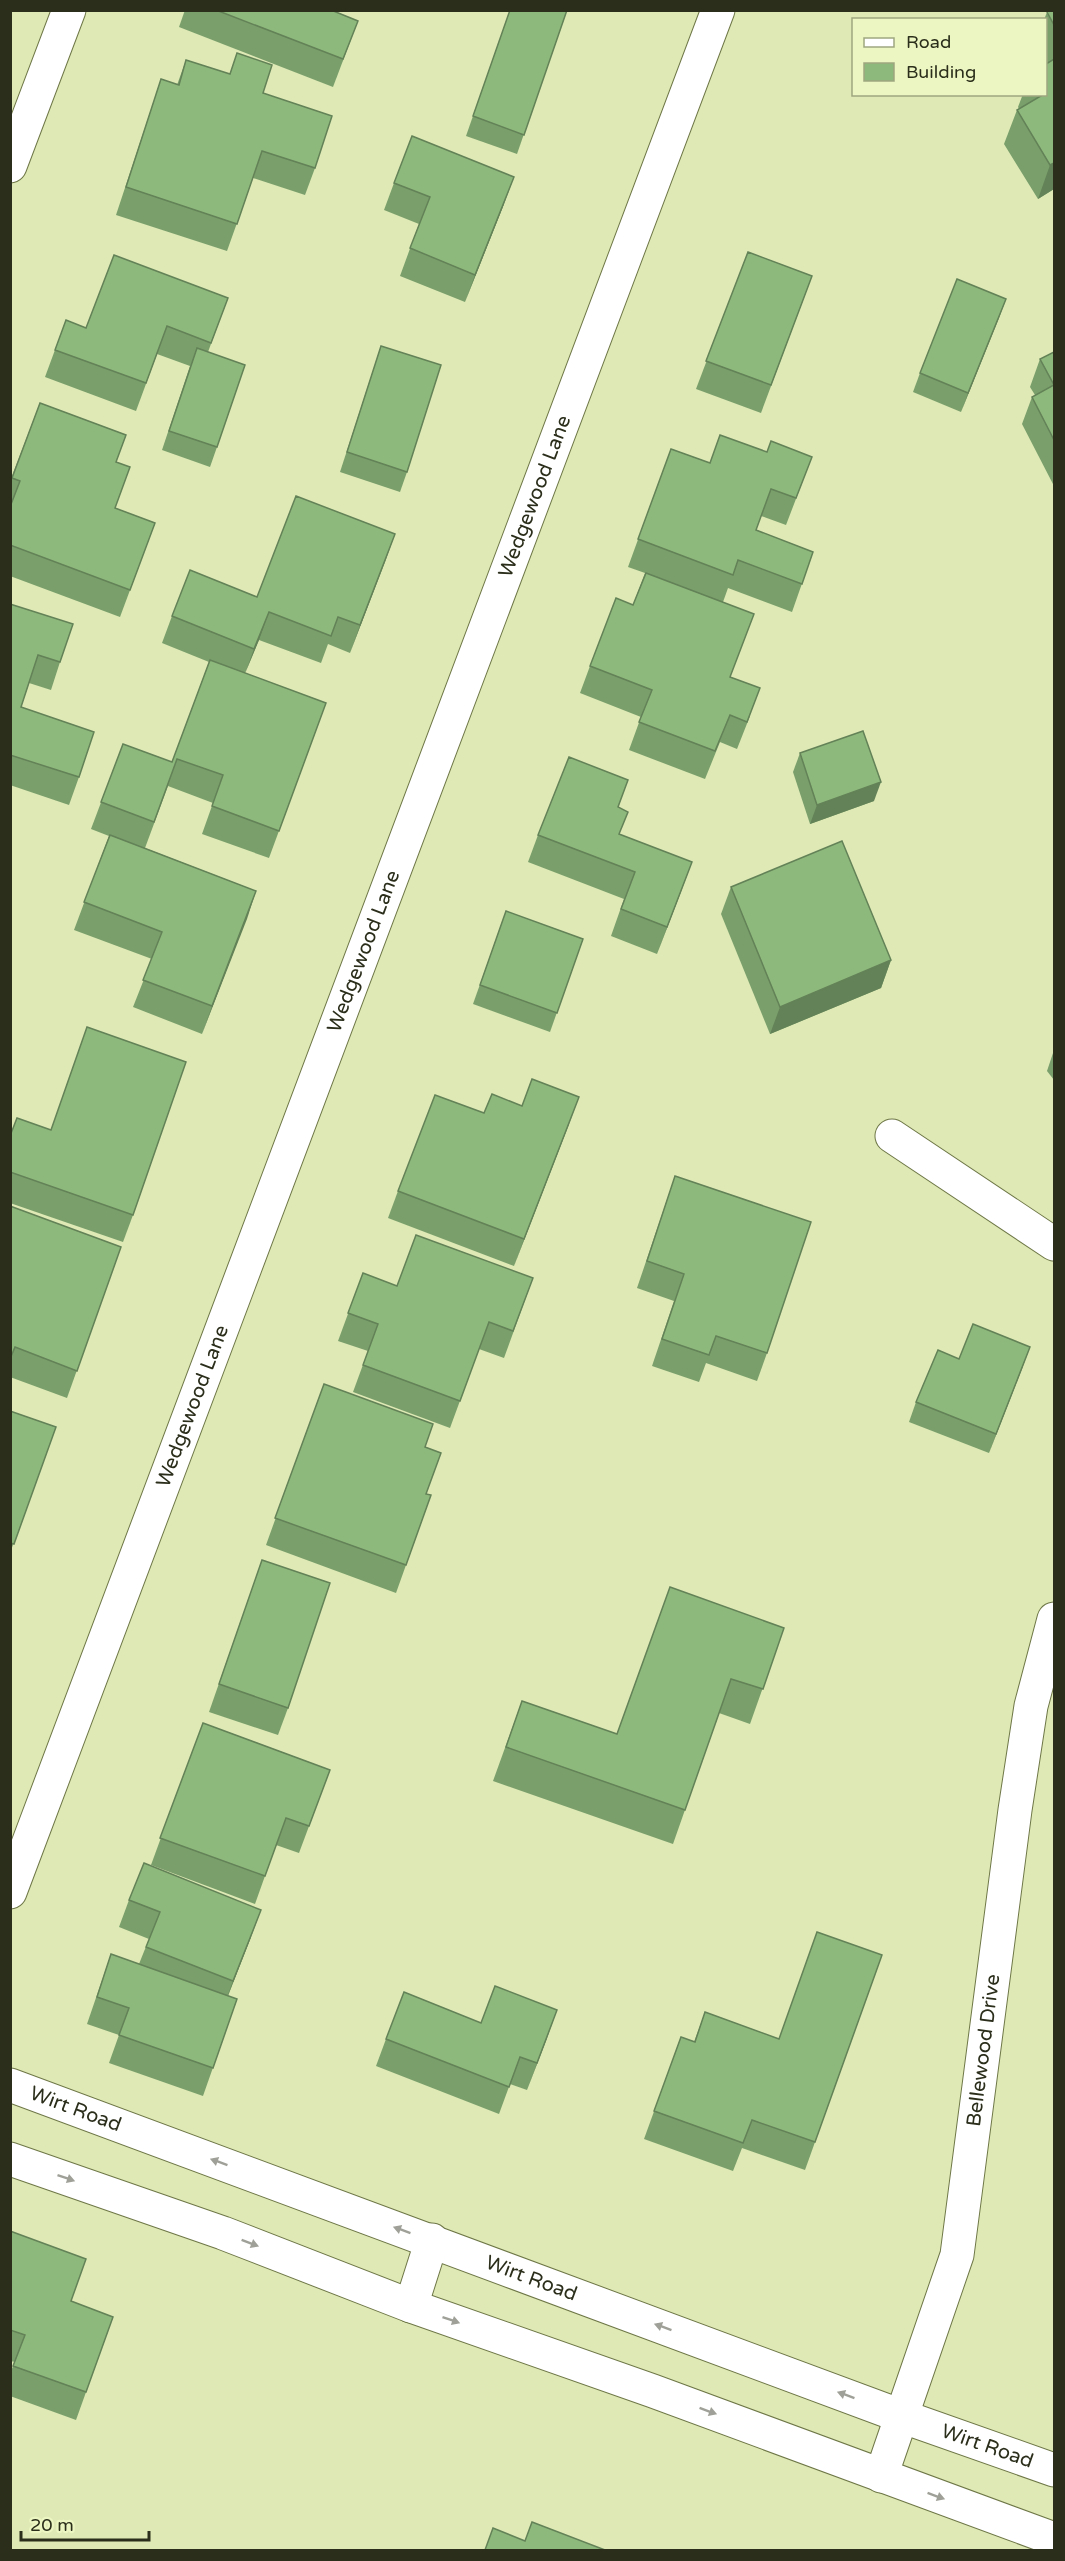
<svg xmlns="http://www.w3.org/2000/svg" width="1065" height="2561" viewBox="0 0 1065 2561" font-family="'Varela Round',sans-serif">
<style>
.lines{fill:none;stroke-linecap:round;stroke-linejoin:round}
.minor-casing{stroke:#6e7747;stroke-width:35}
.secondary-casing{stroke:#6e7747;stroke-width:35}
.minor{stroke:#fff;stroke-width:33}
.secondary{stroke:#fff;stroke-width:33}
.wall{fill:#7a9f6b}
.shaded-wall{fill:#638257}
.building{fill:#8eb97c;stroke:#638257;stroke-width:1.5}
.oneway{fill:#9fa198}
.labels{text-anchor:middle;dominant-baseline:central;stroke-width:4.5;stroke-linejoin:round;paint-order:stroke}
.street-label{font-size:20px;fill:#2a2e1a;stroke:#ecf6c2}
</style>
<rect width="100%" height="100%" fill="#dee9b5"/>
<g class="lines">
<defs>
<g id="minor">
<polyline points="10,166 69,10"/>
<polyline points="892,1136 1054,1244"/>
<path id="s1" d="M10,1892L718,10"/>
<path id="s2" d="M881,2476L957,2255L1015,1810L1031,1706L1054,1619"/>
</g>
<g id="secondary">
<path id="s3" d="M10,2085L901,2416L1054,2470"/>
<polyline points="10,2159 223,2233 411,2306 653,2391 1054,2539"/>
<polyline points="411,2306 432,2240"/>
</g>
</defs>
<use href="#minor" class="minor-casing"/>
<use href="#secondary" class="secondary-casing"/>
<use href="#minor" class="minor"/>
<use href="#secondary" class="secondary"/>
</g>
<g class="wall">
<polygon points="185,10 331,10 358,21 333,87 179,27"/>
<polygon points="510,10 567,10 517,154 466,136"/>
<polygon points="1054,10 1054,189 1038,199 1004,144 1017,110 1019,109 1018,107 1023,94 1046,94 1046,20 1044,20 1047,12"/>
<polygon points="237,53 315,168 305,195 253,178 227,251 116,215 161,79 177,85 186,60 230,74"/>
<polygon points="394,183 504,204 465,302 400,276 419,224 384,210"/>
<polygon points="748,252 812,276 761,413 696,389"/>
<polygon points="228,298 208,352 217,447 210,467 162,450 190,366 157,354 136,411 45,377 66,320 86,328"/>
<polygon points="1006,299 961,412 913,392 920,373"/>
<polygon points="381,346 407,472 400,492 340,472"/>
<polygon points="1054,352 1054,486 1022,424 1032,397 1035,395 1030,387 1040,359"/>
<polygon points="40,403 126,435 116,462 115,508 155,523 120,617 10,576 10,481"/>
<polygon points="671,449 710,463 767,452 812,457 786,525 761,516 756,530 813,552 792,612 728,588 723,602 731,677 750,716 737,749 720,742 705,779 629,750 641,717 580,693 590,666 633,605 645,573 628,567"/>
<polygon points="395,534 350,653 328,644 321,663 259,640 245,673 326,703 269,858 202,834 213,803 168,786 145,848 256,891 202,1034 133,1007 152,959 74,930 109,836 91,829 123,744 172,762 209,662 162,643 172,616 257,597"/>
<polygon points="10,604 60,662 51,690 29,683 21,707 79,777 69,805 10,785"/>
<polygon points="800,753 874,801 810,824 793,772"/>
<polygon points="618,807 620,835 682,889 657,954 611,936 624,899 528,862 538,835"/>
<polygon points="731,887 891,960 881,988 770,1034 721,914"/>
<polygon points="506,911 583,939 550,1032 473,1004"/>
<polygon points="1054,1050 1054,1080 1047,1071"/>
<polygon points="484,1113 569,1124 514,1266 388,1218 398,1191"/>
<polygon points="10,1135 133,1215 123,1242 10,1203"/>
<polygon points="675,1176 767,1353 757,1381 706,1363 699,1382 652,1366 674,1301 637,1288"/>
<polygon points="10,1206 121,1247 67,1398 10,1377"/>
<polygon points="363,1273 397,1286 533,1278 504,1358 479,1349 450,1428 353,1392 368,1351 338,1341"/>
<polygon points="959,1359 1023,1366 989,1453 909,1422 916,1402"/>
<polygon points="324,1384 425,1447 426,1494 431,1495 396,1593 266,1545"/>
<polygon points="10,1411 56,1427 10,1553"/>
<polygon points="262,1560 288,1708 278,1735 209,1712"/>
<polygon points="784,1628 750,1724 719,1713 673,1844 493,1781 522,1701 617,1734"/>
<polygon points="203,1723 330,1770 299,1853 276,1845 255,1904 151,1865"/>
<polygon points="129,1900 251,1937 228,1996 237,1999 203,2096 109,2063 119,2035 87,2024 111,1954 139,1964 149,1939 119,1927"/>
<polygon points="882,1955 805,2170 742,2148 733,2171 644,2139 681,2037 694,2042 705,2012 779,2039"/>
<polygon points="481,2023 547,2038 527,2090 510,2084 499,2114 376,2066 386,2039"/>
<polygon points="10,2231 71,2301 113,2317 76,2420 10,2396 10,2373 15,2362 10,2361"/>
</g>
<g class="shaded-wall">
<polygon points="1054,163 1054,189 1038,199 1050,165"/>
<polygon points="514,177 504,204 465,302 475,275"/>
<polygon points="1006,299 999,318 961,412 968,393"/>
<polygon points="395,534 385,562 350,653 360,625"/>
<polygon points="269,612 259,640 244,676 254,649"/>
<polygon points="881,782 874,801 810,824 817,805"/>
<polygon points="692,862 682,889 657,954 667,927"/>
<polygon points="256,891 247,919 202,1034 212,1006"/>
<polygon points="891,960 881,988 770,1034 780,1007"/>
<polygon points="579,1097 569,1124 514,1266 524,1239"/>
<polygon points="1030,1347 1023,1366 989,1453 996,1434"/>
<polygon points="261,1910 251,1937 223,2008 233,1981"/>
<polygon points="557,2010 547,2038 527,2090 537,2063"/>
</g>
<g class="building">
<polygon points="216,10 331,10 358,21 343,59"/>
<polygon points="510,10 567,10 524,135 473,116"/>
<polygon points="1049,10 1054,10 1054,25 1047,12"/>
<polygon points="237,53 272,65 263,93 332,116 315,168 262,151 237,224 126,187 161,79 179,85 186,60 230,74"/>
<polygon points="1054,59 1054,163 1050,165 1017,110 1044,94 1046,94 1046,64"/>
<polygon points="412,136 514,177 475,275 410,248 430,197 394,183"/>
<polygon points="748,252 812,276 771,385 706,361"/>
<polygon points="114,255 228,298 211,343 167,326 146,383 55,350 66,320 86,328"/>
<polygon points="957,279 1006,299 968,393 920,373"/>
<polygon points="381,346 441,365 407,472 347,452"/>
<polygon points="197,348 245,365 217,447 169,431"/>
<polygon points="1054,352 1054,440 1032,397 1054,385 1040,359"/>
<polygon points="40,403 126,435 116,462 130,467 115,508 155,523 130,590 10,545 10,507 20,481 12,478"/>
<polygon points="720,435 767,452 771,441 812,457 796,498 771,489 756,530 813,552 802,584 738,560 733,575 638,539 671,449 710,463"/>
<polygon points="296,496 395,534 360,625 338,617 331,636 269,612 254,649 172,616 190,570 257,597"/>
<polygon points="646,573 754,614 730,677 760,688 747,722 730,715 715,751 639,722 652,690 590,666 616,598 633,605"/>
<polygon points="10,604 73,624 60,662 38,655 21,707 94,732 79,777 10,755"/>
<polygon points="210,660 326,703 279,831 212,806 223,775 177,759 154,822 101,802 123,744 172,762"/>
<polygon points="863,731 881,782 817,805 800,753"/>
<polygon points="569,757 628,780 618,807 628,812 619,834 692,862 667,927 621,909 635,872 538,835"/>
<polygon points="110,835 256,891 212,1006 143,980 162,932 84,902"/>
<polygon points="842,841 891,960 780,1007 731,887"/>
<polygon points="506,911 583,939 557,1013 480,985"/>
<polygon points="87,1027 186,1062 133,1215 10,1172 10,1136 17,1118 51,1130"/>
<polygon points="532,1079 579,1097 524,1239 398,1191 435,1095 484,1113 492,1094 522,1106"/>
<polygon points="675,1176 811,1222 767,1353 716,1336 709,1355 662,1339 684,1274 647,1261"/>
<polygon points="10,1206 121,1247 77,1371 15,1347 10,1359"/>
<polygon points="416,1235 533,1278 513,1331 489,1322 460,1401 363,1365 378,1324 348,1313 363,1273 397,1286"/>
<polygon points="973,1324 1030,1347 996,1434 916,1402 938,1350 959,1359"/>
<polygon points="324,1384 433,1424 425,1447 441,1453 426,1494 431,1495 406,1565 275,1518"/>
<polygon points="10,1411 56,1427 14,1544 10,1543"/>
<polygon points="262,1560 330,1583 288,1708 219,1684"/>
<polygon points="670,1587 784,1628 763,1689 731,1679 685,1810 506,1747 522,1701 617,1734"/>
<polygon points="203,1723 330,1770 309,1826 286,1818 265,1876 160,1838"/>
<polygon points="144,1863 261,1910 233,1981 146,1947 160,1912 129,1900"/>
<polygon points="817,1932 882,1955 815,2142 752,2120 743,2143 654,2111 681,2037 695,2042 705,2012 779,2039"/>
<polygon points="111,1954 237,1999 213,2068 119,2035 129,2008 97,1997"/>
<polygon points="495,1986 557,2010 537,2063 520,2057 509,2087 386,2039 404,1992 481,2023"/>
<polygon points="10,2231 86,2259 71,2301 113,2317 86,2392 13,2366 25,2335 10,2330"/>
<polygon points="532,2522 605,2550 485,2550 493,2528 525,2541"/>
</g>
<defs><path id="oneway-solid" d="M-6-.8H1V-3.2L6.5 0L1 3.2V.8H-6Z" transform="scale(1.5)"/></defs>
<g class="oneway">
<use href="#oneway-solid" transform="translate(219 2162) rotate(-160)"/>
<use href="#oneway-solid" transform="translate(66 2178) rotate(19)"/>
<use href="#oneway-solid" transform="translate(402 2230) rotate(-160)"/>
<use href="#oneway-solid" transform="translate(250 2243) rotate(21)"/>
<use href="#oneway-solid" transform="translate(451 2320) rotate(19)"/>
<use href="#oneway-solid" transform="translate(663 2327) rotate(-160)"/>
<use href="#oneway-solid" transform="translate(846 2395) rotate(-160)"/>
<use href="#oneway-solid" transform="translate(708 2411) rotate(20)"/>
<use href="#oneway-solid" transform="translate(936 2496) rotate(20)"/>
</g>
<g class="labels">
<g class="street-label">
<text stroke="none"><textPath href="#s1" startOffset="1491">Wedgewood Lane</textPath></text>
<text stroke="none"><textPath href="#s1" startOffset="1005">Wedgewood Lane</textPath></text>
<text stroke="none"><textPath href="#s1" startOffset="519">Wedgewood Lane</textPath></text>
<text stroke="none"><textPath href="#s2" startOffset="440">Bellewood Drive</textPath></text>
<text stroke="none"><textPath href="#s3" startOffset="70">Wirt Road</textPath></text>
<text stroke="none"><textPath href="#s3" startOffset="556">Wirt Road</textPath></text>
<text stroke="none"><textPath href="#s3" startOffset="1042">Wirt Road</textPath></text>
</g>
</g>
<rect width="1065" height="2561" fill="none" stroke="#2a2e1a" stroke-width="24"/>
<rect x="852" y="18" width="195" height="78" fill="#ecf6c2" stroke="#9ea67f" stroke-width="1.5"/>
<rect x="864" y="38" width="30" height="9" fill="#ffffff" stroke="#9ea67f" stroke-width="1.5"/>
<text x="906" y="48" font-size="18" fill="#2a2e1a">Road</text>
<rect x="864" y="63" width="30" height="18" fill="#8eb97c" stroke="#9ea67f" stroke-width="1.5"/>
<text x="906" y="78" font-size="18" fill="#2a2e1a">Building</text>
<path d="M21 2531v9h128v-9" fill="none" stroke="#2a2e1a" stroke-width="3"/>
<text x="30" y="2531" font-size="18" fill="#2a2e1a" stroke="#ecf6c2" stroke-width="4.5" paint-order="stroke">20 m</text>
</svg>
